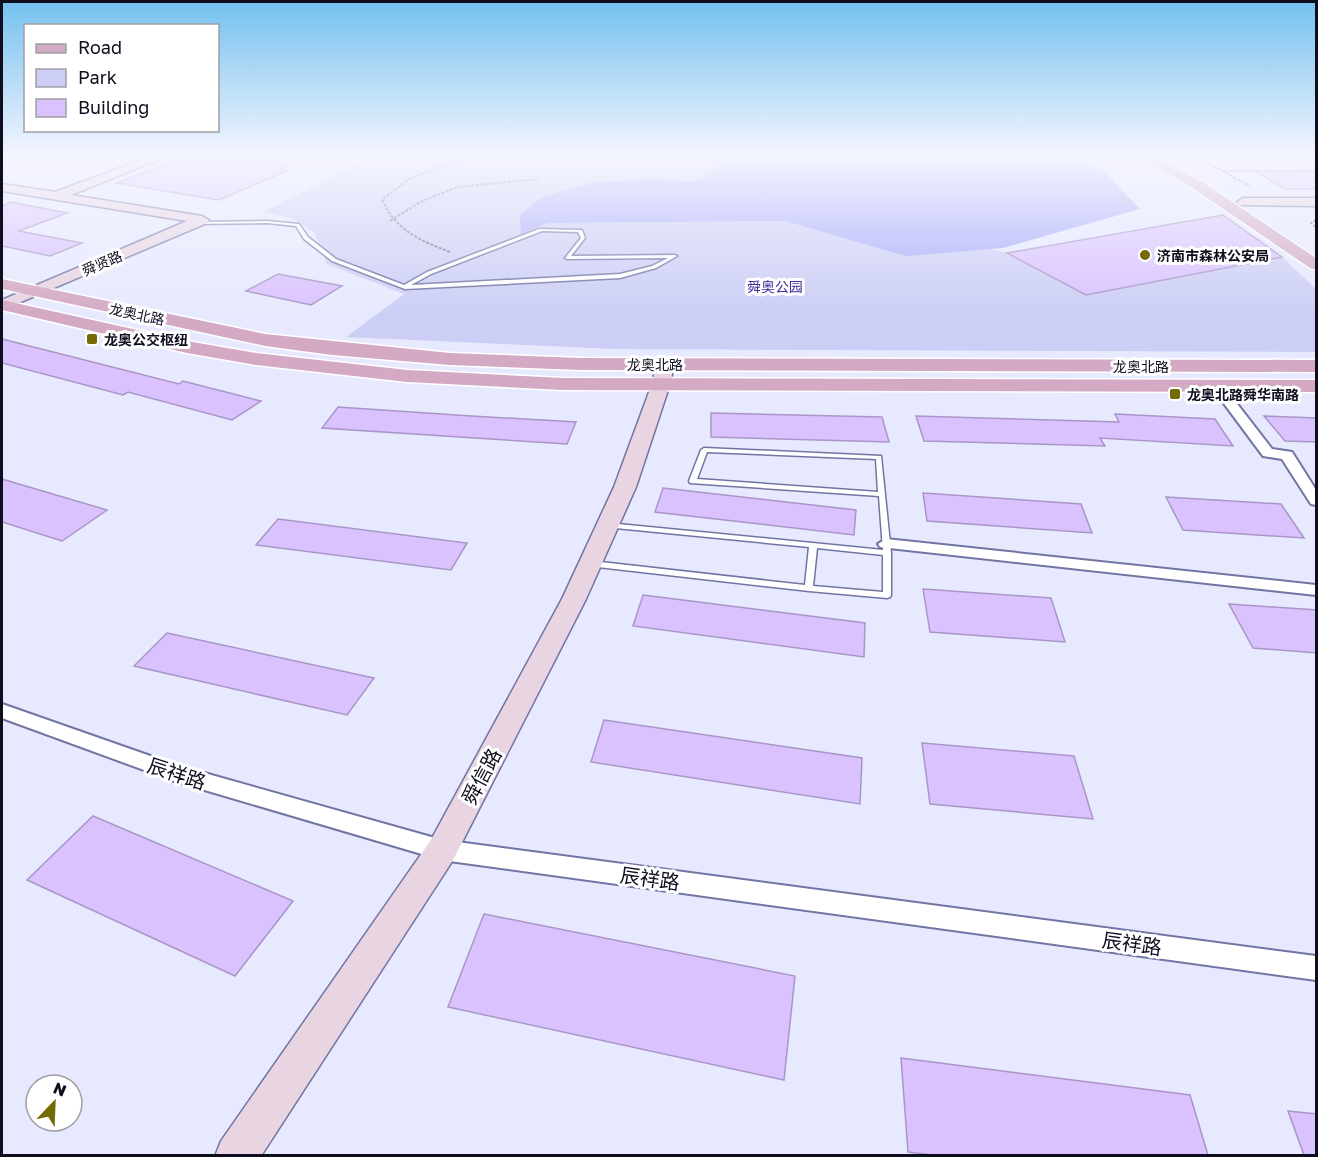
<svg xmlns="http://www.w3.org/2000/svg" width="1318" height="1157" viewBox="0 0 1318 1157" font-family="'Golos Text','Noto Sans SC',sans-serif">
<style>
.green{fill:#cccef5}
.forest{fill:#a7a9f9}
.building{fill:#dac2ff;stroke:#a996c6;stroke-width:1.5}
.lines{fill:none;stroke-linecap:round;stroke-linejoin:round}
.lane-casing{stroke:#7274a3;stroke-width:3}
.street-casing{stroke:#7274a3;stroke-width:4}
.secondary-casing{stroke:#7274a3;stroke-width:3}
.primary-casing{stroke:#fff;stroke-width:3}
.path{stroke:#78798c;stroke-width:2;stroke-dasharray:3 1.5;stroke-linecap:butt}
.lane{fill:#fff;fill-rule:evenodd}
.street{fill:#fff;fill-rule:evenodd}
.secondary{fill:#e9d4e1;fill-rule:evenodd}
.primary{fill:#d3a9c3;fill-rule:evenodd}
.poi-dot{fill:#756b04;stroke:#fff;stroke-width:2}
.labels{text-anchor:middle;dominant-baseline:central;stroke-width:6;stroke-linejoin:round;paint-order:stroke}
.far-poi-label{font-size:14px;font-weight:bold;fill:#0e0e1f;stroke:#fff;text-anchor:start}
.far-street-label{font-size:14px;fill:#0e0e1f;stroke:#fff}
.far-park-label{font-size:14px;fill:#3f2c9d;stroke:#fff}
.near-street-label{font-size:20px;fill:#0e0e1f;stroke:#fff}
</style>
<rect width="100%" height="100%" fill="#e7e9fe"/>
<g class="green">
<polygon points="378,153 744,153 694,182 652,179 590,183 542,197 521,234 548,223 785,221 906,255 991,249 1007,253 1086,295 1282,257 1316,289 1316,352 616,349 346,337 404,294 327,264 314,232 293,219 264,212"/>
<polygon points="1205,155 1307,156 1316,161 1316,164 1219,164"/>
</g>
<polygon class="forest" points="744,153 1066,153 1104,171 1140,209 1003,248 906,256 785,221 548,223 521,234 520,215 542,197 590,183 652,179 694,182"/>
<g class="building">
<polygon points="249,153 318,153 280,169 289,170 219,200 116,183 190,155 248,164"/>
<polygon points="1257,172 1317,172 1317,189 1284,189"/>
<polygon points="11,202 67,213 19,231 82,243 50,256 2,246 2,206"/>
<polygon points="1223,215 1282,257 1086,295 1007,253"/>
<polygon points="278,274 342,286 311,305 246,291"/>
<polygon points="2,339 179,384 183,381 261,401 232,420 128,392 123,395 2,363"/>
<polygon points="338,407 471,416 576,422 567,444 322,428"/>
<polygon points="711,413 882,417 889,442 711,437"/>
<polygon points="1115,414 1215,419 1233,446 1100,438 1105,446 924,441 916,416 1119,422"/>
<polygon points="1264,416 1317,418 1317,442 1285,441"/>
<polygon points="2,479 107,510 62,541 2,522"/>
<polygon points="663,488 856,510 854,535 655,512"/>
<polygon points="923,493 1081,504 1092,533 927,521"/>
<polygon points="1166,497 1281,504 1304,538 1183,530"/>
<polygon points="278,519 467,543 451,570 256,545"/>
<polygon points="923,589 1051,598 1065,642 930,632"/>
<polygon points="643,595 865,623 864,657 633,626"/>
<polygon points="1229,604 1317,610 1317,653 1253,648"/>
<polygon points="167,633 374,678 347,715 134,666"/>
<polygon points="604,720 862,758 860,804 591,762"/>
<polygon points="922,743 1074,756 1093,819 930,804"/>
<polygon points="93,816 293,901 235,976 27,880"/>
<polygon points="484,914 795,976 784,1080 448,1007"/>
<polygon points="901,1058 1190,1095 1208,1155 932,1155 908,1152"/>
<polygon points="1288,1111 1317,1114 1317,1155 1304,1155"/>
</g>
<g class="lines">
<defs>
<g id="lane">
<path d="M267,221L299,224L308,237L336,259L404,285L427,272L539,229L582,230L585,238L571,256L675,255L677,256L656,268L620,278L405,289L332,261L304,239L296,226L267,223L196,224L194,223L196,222ZM542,231L578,232L581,238L565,258L567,259L668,258L652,266L620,274L411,285L431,274Z"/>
<path d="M704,448L881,456L891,553V595L890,597L887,598L809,591L589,566L588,564L589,562L592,561L805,585L809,547L605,527L604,525L605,523H608L883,550L879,496L690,483L689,481L701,450ZM707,452L876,459L878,492L697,479ZM817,548L883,555V592L813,586Z"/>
</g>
<g id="street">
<polygon points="1217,382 1221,383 1272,449 1292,452 1316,490 1316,505 1311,504 1282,459 1263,456 1211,386"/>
<polygon points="886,539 1316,585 1316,595 880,547 878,544"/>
<polygon points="2,704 176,765 442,840 1316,956 1316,980 442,860 174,781 2,718"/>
</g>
<g id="secondary">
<polygon points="160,153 175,153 71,195 202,216 209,220 207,223 2,310 2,300 187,221 2,191 2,184 55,192"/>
<polygon points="1243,198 1316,198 1316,206 1239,205 1237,202"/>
<polygon points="665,360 674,365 670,384 636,487 586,599 453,860 261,1156 215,1156 221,1141 431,840 562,599 614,487 652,384 656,365"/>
</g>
<g id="primary">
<polygon points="1133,153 1148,153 1204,183 1316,258 1316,270 1310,268 1194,189"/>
<polygon points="2,279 265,334 450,353 581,358 1316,360 1316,372 581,370 450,365 332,355 265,346 2,289"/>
<polygon points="2,300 187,341 256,353 407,370 563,378 1316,380 1316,392 563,390 407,382 256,365 187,353 2,310"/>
</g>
</defs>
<use href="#lane" class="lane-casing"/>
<use href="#street" class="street-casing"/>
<use href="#secondary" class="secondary-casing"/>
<use href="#primary" class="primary-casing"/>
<g class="path">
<polyline points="1190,153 1250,186"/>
<polyline points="1224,171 1316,171"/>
<polyline points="1316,220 1311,223 1316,227"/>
<polyline points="390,221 422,201 458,187 539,179"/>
<path d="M450,252C419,240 397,231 382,200L409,179L476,153"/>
</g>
<use href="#lane" class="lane"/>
<use href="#street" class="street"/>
<use href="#secondary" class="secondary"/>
<use href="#primary" class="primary"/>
</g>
<linearGradient id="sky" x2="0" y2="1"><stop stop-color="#72c0ee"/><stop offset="0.49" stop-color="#f4f5ff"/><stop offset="1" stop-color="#f4f5ff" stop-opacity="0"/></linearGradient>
<rect width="1318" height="315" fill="url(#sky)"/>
<g class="poi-dot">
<circle cx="1145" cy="255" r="6"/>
<rect x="86" y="333" width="12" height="12" rx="3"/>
<rect x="1169" y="388" width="12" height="12" rx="3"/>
</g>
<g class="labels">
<g class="far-poi-label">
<text x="1157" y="255">济南市森林公安局</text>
<text x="104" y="339">龙奥公交枢纽</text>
<text x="1187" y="394">龙奥北路舜华南路</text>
</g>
<g class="far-street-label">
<text transform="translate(102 263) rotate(-23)">舜贤路</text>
<text transform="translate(137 314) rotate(12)">龙奥北路</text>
<text x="655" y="364">龙奥北路</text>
<text x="1141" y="366">龙奥北路</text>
</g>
<g class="far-park-label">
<text x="775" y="286">舜奥公园</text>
</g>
<g class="near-street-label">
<text transform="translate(177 773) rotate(18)">辰祥路</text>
<text transform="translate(481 776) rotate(-62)">舜信路</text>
<text transform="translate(650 878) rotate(8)">辰祥路</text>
<text transform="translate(1132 943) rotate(8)">辰祥路</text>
</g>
</g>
<rect width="1318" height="1157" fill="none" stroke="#0e0e1f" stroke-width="6"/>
<rect x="24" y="24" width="195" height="108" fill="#ffffff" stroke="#9f9fa5" stroke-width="1.5"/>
<rect x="36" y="44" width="30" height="9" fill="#d3a9c3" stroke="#9f9fa5" stroke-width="1.5"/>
<text x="78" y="54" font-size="18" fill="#0e0e1f">Road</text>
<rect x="36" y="69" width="30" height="18" fill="#cccef5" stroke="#9f9fa5" stroke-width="1.5"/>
<text x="78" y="84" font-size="18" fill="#0e0e1f">Park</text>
<rect x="36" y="99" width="30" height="18" fill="#dac2ff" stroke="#9f9fa5" stroke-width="1.5"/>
<text x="78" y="114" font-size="18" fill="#0e0e1f">Building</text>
<g transform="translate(54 1103) rotate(23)"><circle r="28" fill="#ffffff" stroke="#9f9fa5" stroke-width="1.5"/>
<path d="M0-4.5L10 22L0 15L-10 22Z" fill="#756b04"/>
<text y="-9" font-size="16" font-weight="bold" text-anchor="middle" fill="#0e0e1f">N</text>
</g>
</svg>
